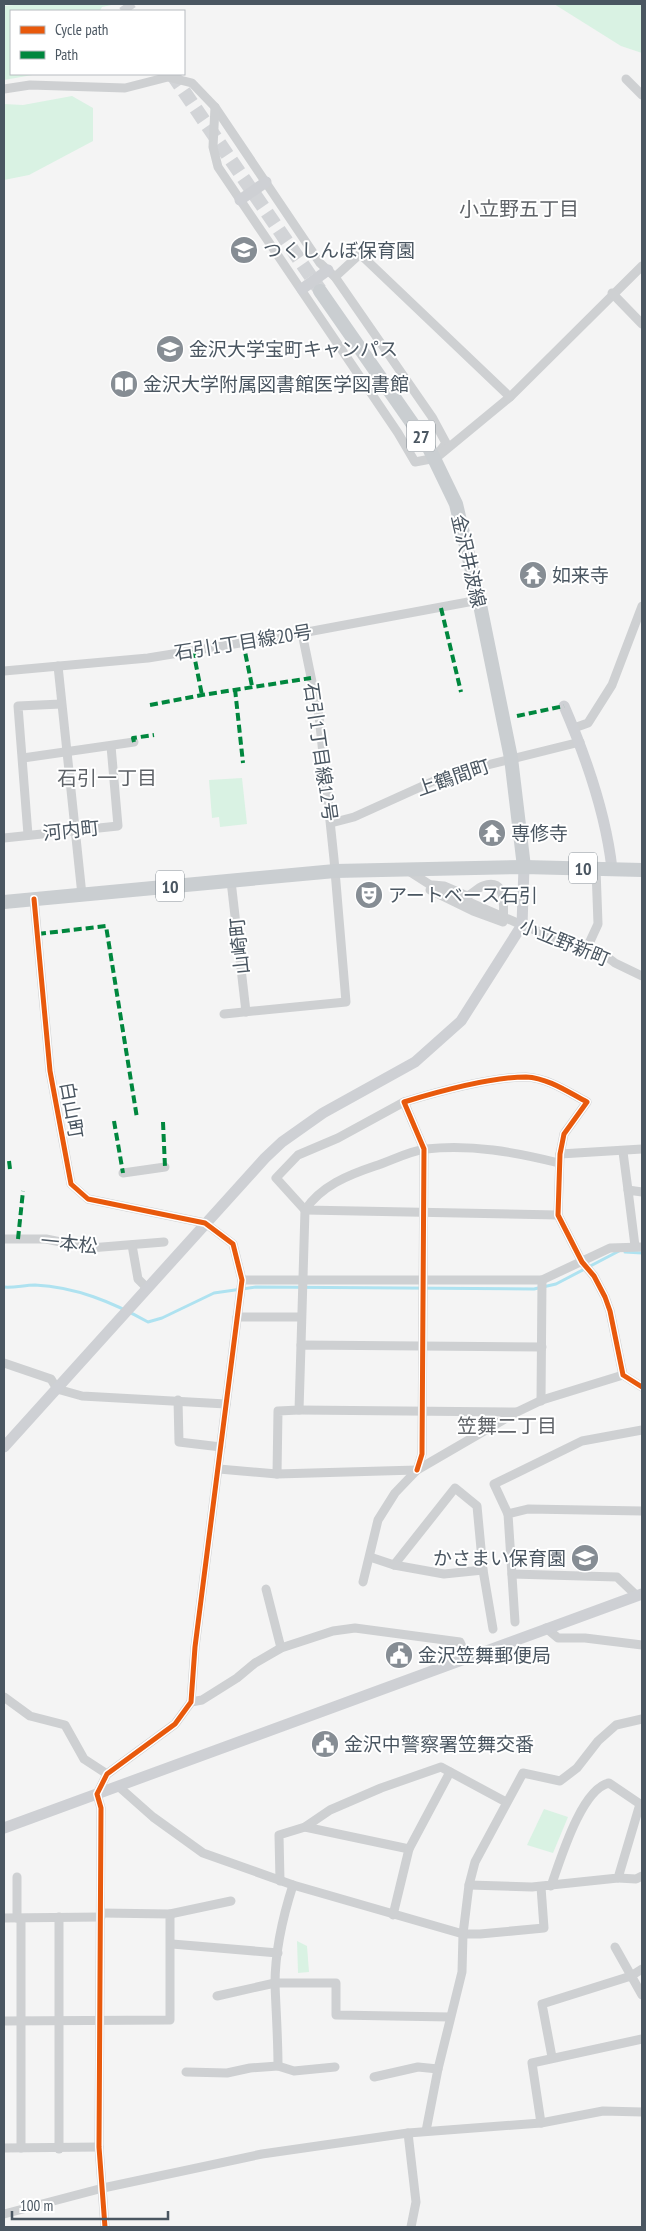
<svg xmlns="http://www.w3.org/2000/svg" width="646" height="2231" viewBox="0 0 646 2231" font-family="'PT Sans Narrow','Noto Sans JP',sans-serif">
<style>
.green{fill:#d9f2e3}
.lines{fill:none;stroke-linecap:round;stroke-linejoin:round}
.stream{stroke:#aee2f0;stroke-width:3}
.primary-tunnel{stroke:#d2d4d7;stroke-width:14;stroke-dasharray:14 7;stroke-linecap:butt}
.street{stroke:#ced0d2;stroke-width:9}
.secondary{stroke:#ced0d4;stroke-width:11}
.primary{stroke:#caced1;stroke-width:14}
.quiet{stroke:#00873e;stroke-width:4;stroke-dasharray:8 4;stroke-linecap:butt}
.cycleway-casing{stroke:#fff;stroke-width:8}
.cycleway{stroke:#e8590c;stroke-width:5}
.labels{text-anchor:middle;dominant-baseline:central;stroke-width:4;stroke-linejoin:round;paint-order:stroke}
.shield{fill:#fff;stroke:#808990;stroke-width:1}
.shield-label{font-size:18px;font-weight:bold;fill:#4a5661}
.poi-label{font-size:19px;fill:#4a5661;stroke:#fff;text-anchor:start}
.street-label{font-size:19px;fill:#4a5661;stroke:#fff}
.neighbourhood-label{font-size:20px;fill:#5f6368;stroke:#fff}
</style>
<rect width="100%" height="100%" fill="#f4f4f4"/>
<g class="green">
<polygon points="24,4 116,4 102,7 100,11 11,11 11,74 38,74 4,80 4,6"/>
<polygon points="554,4 642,4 642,53 621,46"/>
<polygon points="72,96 93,108 93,141 29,175 4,180 4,104 23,105"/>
<polygon points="242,778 247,824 220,827 219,817 212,818 209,780"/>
<polygon points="544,1809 568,1817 553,1853 527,1845"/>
<polygon points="297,1941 307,1946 309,1972 298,1973"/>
</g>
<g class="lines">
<g class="stream">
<polyline points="625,1252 642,1253"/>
<path d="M4,1287C14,1288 24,1285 35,1285C76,1287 112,1302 148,1322L162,1318L214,1293L256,1287L534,1289L556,1284L619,1251"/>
</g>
<g class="primary-tunnel">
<polyline points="125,4 130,11"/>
<polyline points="172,74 320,290"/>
</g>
<g class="street">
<polyline points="626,79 642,95"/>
<polyline points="4,89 30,85 125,88 168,77 192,83 215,107 320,263 335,277 432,417 446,443 440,451"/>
<polyline points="215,107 213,147 218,167 398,433 415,462 436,458 510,397 642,266"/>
<polyline points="335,277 360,254 510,397"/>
<polyline points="612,293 642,324"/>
<polyline points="58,666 82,895"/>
<polyline points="4,671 148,658 302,633 479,600"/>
<polyline points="574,728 588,723 612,685 642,606"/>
<polyline points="23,758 134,742"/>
<polyline points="331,823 354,817 447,775 580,742"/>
<polyline points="28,835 18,706 61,704"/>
<polyline points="4,838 118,826 111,746"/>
<polyline points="407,870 432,886 522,925 586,950 602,953 615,963 642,976"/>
<polyline points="231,881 246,1012"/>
<path d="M433,885L444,886L467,896C473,894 477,888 483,886C507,876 504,909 503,922L473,911L430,890Z"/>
<polyline points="34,899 50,1071 71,1184 88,1199 205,1223 233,1244 242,1280 195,1647 191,1702 175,1724 107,1774 97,1794 101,1808 99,2147 105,2227"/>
<polyline points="586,950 598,924 596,869"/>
<polyline points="224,1014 346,1002 334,859 319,716 302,633"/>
<polyline points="404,1102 338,1138 298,1155 276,1178 305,1210 558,1215"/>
<polyline points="623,1152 628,1190"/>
<polyline points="560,1154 642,1149"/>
<polyline points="123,1173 165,1167"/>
<polyline points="4,1239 46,1239 90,1248 164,1242"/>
<polyline points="132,1245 138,1279 147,1288"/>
<polyline points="635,1246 628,1190 642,1192"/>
<polyline points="242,1280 542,1280 610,1248 642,1247"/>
<polyline points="237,1317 301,1317"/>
<path d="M301,1345L305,1210C321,1186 348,1175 375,1166C391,1161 409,1151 426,1149C471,1144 515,1152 559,1163"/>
<polyline points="4,1363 51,1379 57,1389 82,1396 226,1404"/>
<polyline points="178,1400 179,1442 221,1447"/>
<polyline points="541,1401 542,1280"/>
<polyline points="299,1410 516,1412"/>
<polyline points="219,1469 277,1474 417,1470"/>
<path d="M417,1470L422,1454L424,1149L404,1102C437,1092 492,1077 526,1077C548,1078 568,1092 587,1102L564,1134L560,1154L558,1215L582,1262L594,1276L605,1297L610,1311L623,1375L642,1387"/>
<polyline points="277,1474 278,1411 299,1410 301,1345 542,1347"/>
<polyline points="508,1514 494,1484 582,1441 642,1430"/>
<polyline points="370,1557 394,1565 455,1488 477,1506 483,1570 493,1629"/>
<polyline points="394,1565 444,1574 483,1570"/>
<polyline points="512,1574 617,1577 637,1596"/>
<polyline points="363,1582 378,1520 395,1493 417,1470 517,1412 542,1400 623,1375"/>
<polyline points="266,1589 281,1648"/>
<polyline points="515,1622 508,1514 528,1509 642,1511"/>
<polyline points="546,1628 558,1638 585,1638 642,1645"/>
<polyline points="4,1697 30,1716 65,1725 84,1759 107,1774"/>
<polyline points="191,1702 202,1700 237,1678 255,1663 281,1648 333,1631 355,1628 460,1642 467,1658"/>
<polyline points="118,1786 153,1817 203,1853 293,1885 463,1934 480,1934 544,1928 541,1887"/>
<polyline points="305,1827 409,1849"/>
<polyline points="618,1878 636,1879 642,1876"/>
<polyline points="280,1881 279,1835 305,1827 330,1810 381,1788 441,1767 506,1802"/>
<path d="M293,1885C283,1916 275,1950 275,1984C276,2011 278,2039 278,2066L294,2071L335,2067"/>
<path d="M469,1885L532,1887L618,1878L640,1804L609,1783C581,1789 560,1861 551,1886"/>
<polyline points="170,1914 231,1901"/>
<polyline points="393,1915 409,1849 450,1772"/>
<polyline points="4,1918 101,1917"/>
<polyline points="17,1918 17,1877"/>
<polyline points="172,1944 278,1953"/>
<polyline points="615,1947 642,1995"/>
<polyline points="217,1996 275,1983 336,1983 336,2015 450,2017"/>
<polyline points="4,2021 170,2020 170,1914 101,1913"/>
<polyline points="552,2057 542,2004 631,1976 642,1969"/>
<polyline points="186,2072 227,2073 250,2068 278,2066"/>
<polyline points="374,2077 418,2067 438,2069"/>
<polyline points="541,2123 532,2063 642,2039"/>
<polyline points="426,2131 438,2069 462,1972 463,1934 469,1885 475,1862 523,1773 560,1781 577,1768 598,1741 616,1725 642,1719"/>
<polyline points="408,2133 416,2202 411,2227"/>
<polyline points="4,2148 99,2147"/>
<polyline points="21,2148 21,1919"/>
<polyline points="59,2149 59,1917"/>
<polyline points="4,2214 103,2188 262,2154 408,2133 541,2123 603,2111 642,2112"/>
</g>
<g class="secondary">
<polyline points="240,200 266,182"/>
<polyline points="302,289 328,270"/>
<path d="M564,706C586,757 606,814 612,869"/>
<polyline points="4,1447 265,1158 282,1142 323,1113 415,1062 461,1021 522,925 524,867"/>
<polyline points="4,1828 642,1594"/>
</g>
<g class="primary">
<polyline points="320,291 428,446 456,504 479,600 511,758 524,867"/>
<polyline points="4,902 335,871 524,867 642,870"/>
</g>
<g class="quiet">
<polyline points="441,608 461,692"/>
<polyline points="243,642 252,686"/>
<polyline points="193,650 202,695"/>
<polyline points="235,689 243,763"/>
<polyline points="150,705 202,695 311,678"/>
<polyline points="517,716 564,706"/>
<polyline points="134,742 133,738 154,735"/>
<polyline points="38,934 106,926 137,1118"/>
<polyline points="114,1121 123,1173"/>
<polyline points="163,1122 165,1167"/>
<polyline points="9,1161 10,1169"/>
<polyline points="18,1239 23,1191"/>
</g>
<defs>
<g id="cycleway">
<polyline points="34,899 50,1071 71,1184 88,1199 205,1223 233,1244 242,1280 195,1647 191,1702 175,1724 107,1774 97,1794 101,1808 99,2147 105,2227"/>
<path d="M417,1470L422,1454L424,1149L404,1102C437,1092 492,1077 526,1077C548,1078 568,1092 587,1102L564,1134L560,1154L558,1215L582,1262L594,1276L605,1297L610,1311L623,1375L642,1387"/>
</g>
</defs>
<use href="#cycleway" class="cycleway-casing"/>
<use href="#cycleway" class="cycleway"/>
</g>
<defs>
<symbol id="school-disc" viewBox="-11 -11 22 22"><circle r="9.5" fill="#868d94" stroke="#fff"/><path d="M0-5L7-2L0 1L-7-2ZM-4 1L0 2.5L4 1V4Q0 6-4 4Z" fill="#fff"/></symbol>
<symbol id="university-disc" viewBox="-11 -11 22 22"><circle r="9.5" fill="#868d94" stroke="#fff"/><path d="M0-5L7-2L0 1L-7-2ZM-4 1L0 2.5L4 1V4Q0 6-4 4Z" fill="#fff"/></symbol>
<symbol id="library-disc" viewBox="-11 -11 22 22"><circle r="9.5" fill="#868d94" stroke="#fff"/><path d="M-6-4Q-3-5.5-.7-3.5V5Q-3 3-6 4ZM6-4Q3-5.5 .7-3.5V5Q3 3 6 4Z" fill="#fff"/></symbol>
<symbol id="temple-disc" viewBox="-11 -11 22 22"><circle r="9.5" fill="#868d94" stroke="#fff"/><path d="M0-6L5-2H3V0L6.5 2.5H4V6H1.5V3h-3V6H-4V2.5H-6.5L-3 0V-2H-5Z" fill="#fff"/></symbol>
<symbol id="theatre-disc" viewBox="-11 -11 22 22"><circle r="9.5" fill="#868d94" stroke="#fff"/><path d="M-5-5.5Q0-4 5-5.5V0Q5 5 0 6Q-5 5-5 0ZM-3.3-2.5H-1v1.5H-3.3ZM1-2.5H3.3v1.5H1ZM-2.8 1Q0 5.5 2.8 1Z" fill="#fff"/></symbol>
<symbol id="civic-disc" viewBox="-11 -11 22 22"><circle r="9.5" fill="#868d94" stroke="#fff"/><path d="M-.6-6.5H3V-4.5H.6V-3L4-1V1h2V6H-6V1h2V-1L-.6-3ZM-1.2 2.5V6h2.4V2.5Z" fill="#fff"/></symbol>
</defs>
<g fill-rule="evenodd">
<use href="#school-disc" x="228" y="234" width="32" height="32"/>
<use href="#university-disc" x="154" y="333" width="32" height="32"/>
<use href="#library-disc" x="108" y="368" width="32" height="32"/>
<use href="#temple-disc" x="517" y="559" width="32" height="32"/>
<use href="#temple-disc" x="476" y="817" width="32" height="32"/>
<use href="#theatre-disc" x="353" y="879" width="32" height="32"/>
<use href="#school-disc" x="569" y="1542" width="32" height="32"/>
<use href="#civic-disc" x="383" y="1639" width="32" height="32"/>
<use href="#civic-disc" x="309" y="1728" width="32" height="32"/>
</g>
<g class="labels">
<g class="shield">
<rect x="407" y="420.5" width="28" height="31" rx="4"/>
<rect x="569" y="852.5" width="28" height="31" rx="4"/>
<rect x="156" y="870.5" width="28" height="31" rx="4"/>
</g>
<g class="shield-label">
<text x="421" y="436">27</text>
<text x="583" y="868">10</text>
<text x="170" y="886">10</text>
</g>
<g class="poi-label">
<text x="263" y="250">つくしんぼ保育園</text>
<text x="189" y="349">金沢大学宝町キャンパス</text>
<text x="143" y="384">金沢大学附属図書館医学図書館</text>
<text x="552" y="575">如来寺</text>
<text x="511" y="833">専修寺</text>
<text x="388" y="895">アートベース石引</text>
<text x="566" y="1558" text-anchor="end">かさまい保育園</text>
<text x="418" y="1655">金沢笠舞郵便局</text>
<text x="344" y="1744">金沢中警察署笠舞交番</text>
</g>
<g class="street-label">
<text transform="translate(469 561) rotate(77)">金沢井波線</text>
<text transform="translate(243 642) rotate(-9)">石引1丁目線20号</text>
<text transform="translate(321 752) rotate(82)">石引1丁目線12号</text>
<text transform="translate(453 777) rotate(-19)">上鶴間町</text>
<text transform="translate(71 830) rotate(-6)">河内町</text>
<text transform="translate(565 942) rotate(22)">小立野新町</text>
<text transform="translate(239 946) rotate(-96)">山崎町</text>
<text transform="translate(72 1110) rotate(80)">白山町</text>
<text transform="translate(69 1243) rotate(6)">一本松</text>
</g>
<g class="neighbourhood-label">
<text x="519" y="209">小立野五丁目</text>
<text x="107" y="778">石引一丁目</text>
<text x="507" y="1426">笠舞二丁目</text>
</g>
</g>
<rect width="646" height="2231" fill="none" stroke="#4a5661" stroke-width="10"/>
<rect x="10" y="10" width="175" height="65" fill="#ffffff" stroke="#b7bbc0"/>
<rect x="20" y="26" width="25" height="8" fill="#e8590c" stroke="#b7bbc0"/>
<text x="55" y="35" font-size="15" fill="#4a5661">Cycle path</text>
<rect x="20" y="51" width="25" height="8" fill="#00873e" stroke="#b7bbc0"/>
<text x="55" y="60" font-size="15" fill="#4a5661">Path</text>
<path d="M12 2211v8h156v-8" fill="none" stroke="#4a5661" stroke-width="2.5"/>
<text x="20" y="2211" font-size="15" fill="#4a5661" stroke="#ffffff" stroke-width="4" paint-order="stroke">100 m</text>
</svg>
